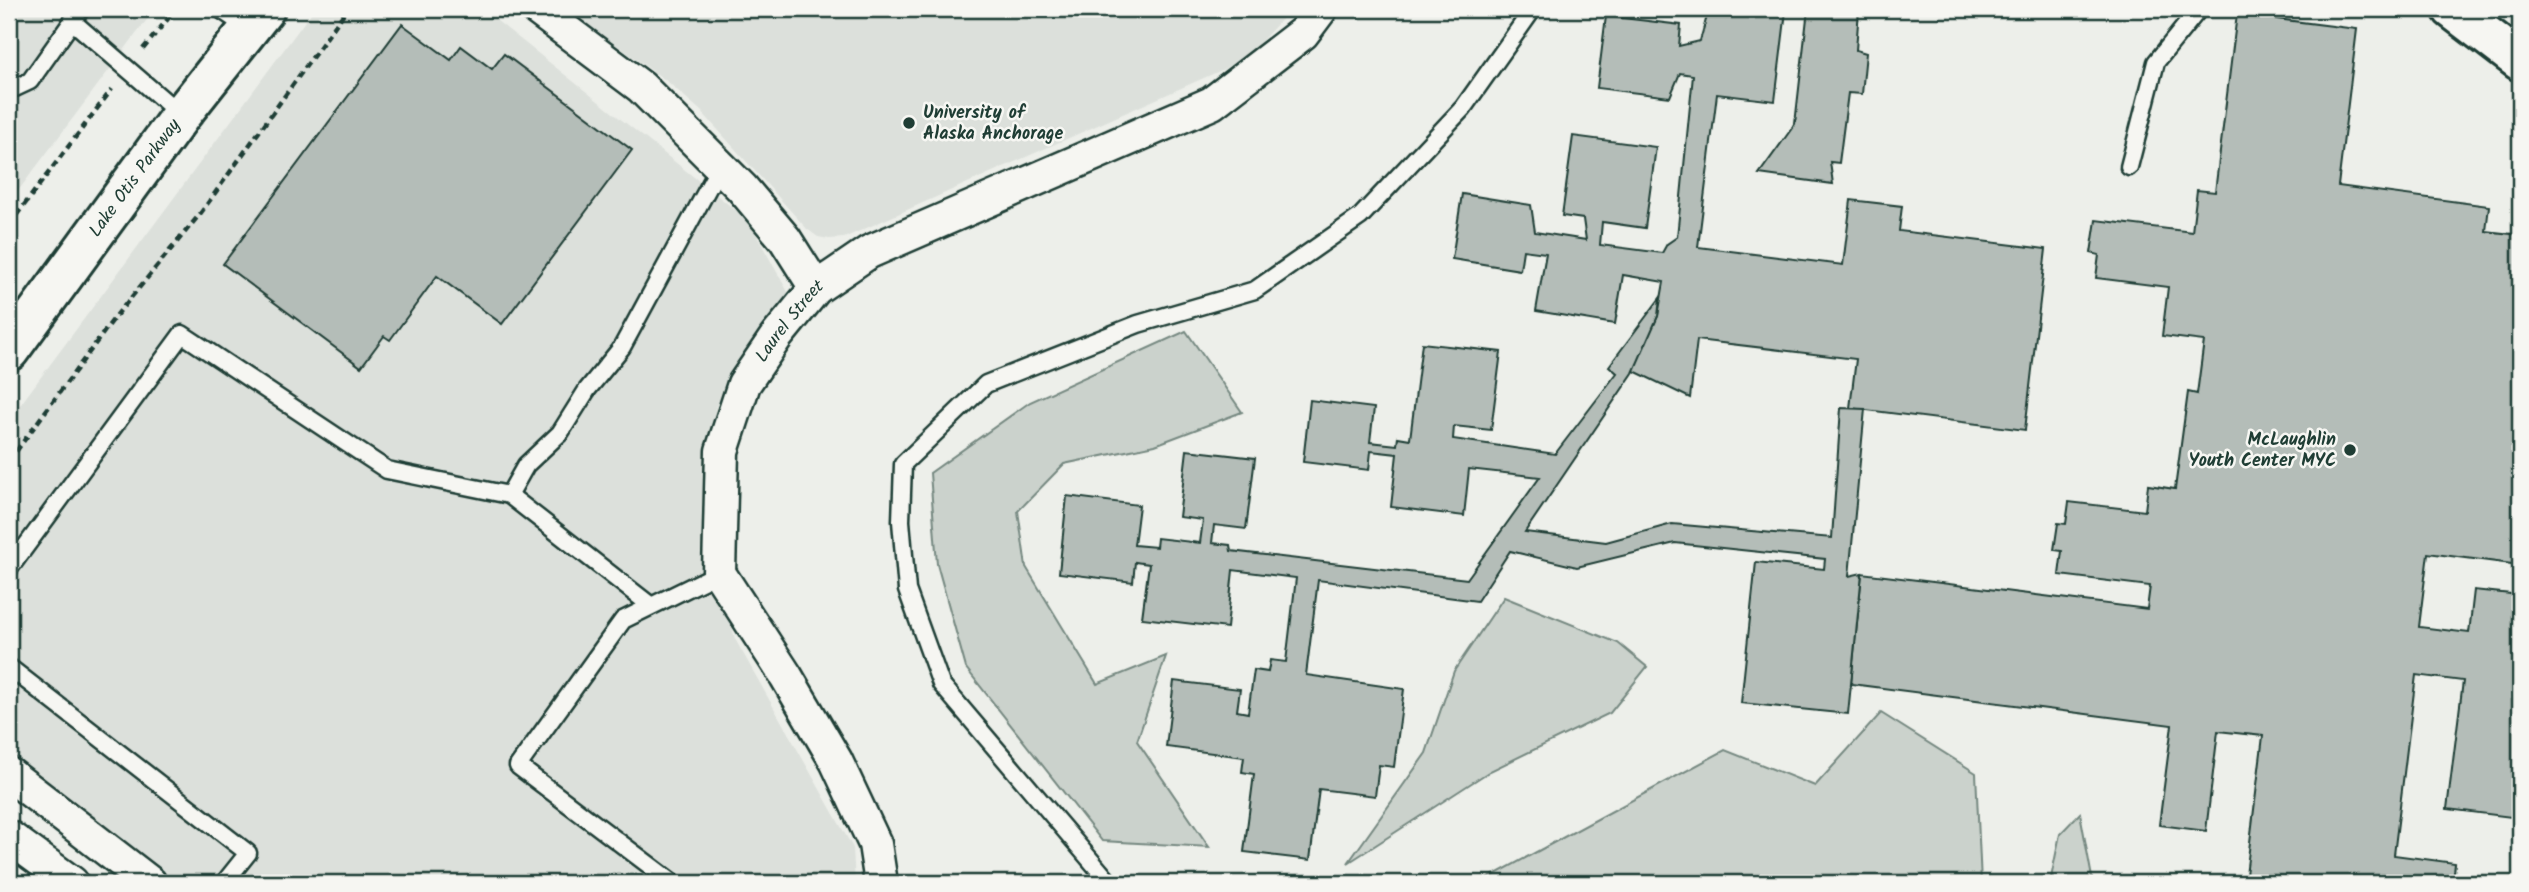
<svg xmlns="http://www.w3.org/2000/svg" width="2529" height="892" viewBox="0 0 2529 892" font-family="Kalam,sans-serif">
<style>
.built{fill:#dce0db}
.green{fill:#cbd2cc;stroke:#758880;stroke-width:2}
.building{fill:#b4bdb8;stroke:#1f3d34;stroke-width:2}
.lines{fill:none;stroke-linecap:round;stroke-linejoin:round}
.service-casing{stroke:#1f3d34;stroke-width:21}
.minor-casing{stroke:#1f3d34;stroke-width:37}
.secondary-casing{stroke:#1f3d34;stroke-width:44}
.path{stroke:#1f3d34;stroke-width:4.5;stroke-dasharray:7 5;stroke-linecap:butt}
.service{stroke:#f6f6f2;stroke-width:16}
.minor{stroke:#f6f6f2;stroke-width:32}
.secondary{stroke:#f6f6f2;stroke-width:38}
.poi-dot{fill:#1f3d34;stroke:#f6f6f2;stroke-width:2.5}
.labels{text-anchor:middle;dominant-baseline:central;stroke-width:5;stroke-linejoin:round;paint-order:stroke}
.poi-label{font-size:18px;font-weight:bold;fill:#1f3d34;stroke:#f6f6f2;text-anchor:start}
.street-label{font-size:18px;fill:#1f3d34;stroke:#f6f6f2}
</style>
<rect width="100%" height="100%" fill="#edefea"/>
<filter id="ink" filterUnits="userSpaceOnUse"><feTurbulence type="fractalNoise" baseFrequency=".0143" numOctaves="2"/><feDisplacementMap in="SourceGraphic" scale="14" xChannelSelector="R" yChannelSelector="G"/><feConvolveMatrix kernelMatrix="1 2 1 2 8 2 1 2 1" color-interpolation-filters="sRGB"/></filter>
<g filter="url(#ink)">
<g class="built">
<polygon points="9,9 155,9 9,203"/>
<polygon points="314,9 482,9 748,220 788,292 716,406 706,526 735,639 853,848 855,883 156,883 9,774 9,420"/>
<polygon points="566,9 1291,9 1255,48 1224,69 844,238 829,239 818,237 807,229 701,111 668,82"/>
</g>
<g class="green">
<polygon points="1186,331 1242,412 1155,445 1064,464 1018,511 1026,567 1097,684 1166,656 1137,741 1209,847 1102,841 966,668 937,564 930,473 1030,402"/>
<polygon points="1504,597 1618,643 1647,667 1610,713 1490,771 1348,863 1426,753 1454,671"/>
<polygon points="1881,713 1976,773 1981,883 1479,883 1725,750 1815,786"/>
<polygon points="2080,813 2093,883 2050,883 2060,834"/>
</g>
<g class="building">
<polygon points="1709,9 1786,11 1775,101 1717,94 1698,247 1843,265 1851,200 1902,206 1899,231 2046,249 2025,430 1850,408 1856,359 1697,340 1690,398 1632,370 1658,316 1664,282 1623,275 1615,324 1536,311 1546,253 1523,250 1520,270 1452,259 1462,194 1531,205 1535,232 1586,240 1583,219 1562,216 1573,136 1656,147 1645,228 1602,222 1600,245 1662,253 1667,244 1677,237 1693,75 1680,73 1670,97 1597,88 1606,16 1681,25 1679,46 1700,41"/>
<polygon points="1808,9 1859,9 1856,50 1866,53 1862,94 1848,93 1839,163 1830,162 1833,184 1759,174 1795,124"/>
<polygon points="2237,14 2357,29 2338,186 2489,206 2486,231 2520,235 2520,565 2428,553 2419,627 2469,633 2474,590 2520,595 2520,741 2511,817 2447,809 2463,681 2416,675 2394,855 2455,863 2453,883 2245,883 2263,736 2218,731 2206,831 2159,825 2172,725 1851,684 1862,573 2147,609 2150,586 2059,575 2062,551 2054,550 2058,523 2066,524 2069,502 2145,511 2148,485 2175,489 2188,392 2197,394 2204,341 2162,336 2168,287 2096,278 2099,255 2091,253 2096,220 2192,232 2197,190 2215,192"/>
<polygon points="402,24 451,60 461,46 492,69 504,54 632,150 502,324 437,276 390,340 384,336 361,367 223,264"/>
<polygon points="1660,298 1658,316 1633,373 1525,532 1606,542 1672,524 1832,538 1841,408 1865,409 1849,576 1862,573 1848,714 1741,703 1756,562 1824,569 1825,559 1675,543 1577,567 1510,551 1477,601 1318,580 1306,675 1404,689 1394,767 1379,765 1375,796 1319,789 1310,860 1244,852 1254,774 1242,772 1244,757 1166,747 1174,681 1240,689 1237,711 1248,713 1254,670 1268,672 1270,660 1286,662 1296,578 1233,570 1227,628 1142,618 1149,564 1135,562 1133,582 1059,573 1067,496 1139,505 1134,545 1156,547 1157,538 1200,543 1203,520 1179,517 1187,450 1255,458 1246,529 1214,525 1212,543 1230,545 1231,551 1467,579 1540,477 1469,469 1464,516 1391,507 1397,454 1371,451 1369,470 1303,462 1310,400 1374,408 1370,442 1397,445 1398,437 1410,439 1422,343 1501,352 1491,430 1454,426 1453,439 1555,454 1617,373 1609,366"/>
</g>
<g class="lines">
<defs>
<g id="service">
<polyline points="220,9 250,29"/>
<polyline points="72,21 181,115"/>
<polyline points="9,84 15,88 30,81 81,9"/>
<polyline points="2129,167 2156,62 2199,9"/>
<polyline points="509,495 526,465 560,433 587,390 622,347 720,166"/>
<polyline points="9,569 182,334 387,470 509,495 650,605"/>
<polyline points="9,667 248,853 224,883"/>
<polyline points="673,883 518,766 623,620 719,573"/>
<polyline points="1110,883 941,684 907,590 901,521 903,464 986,384 1138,324 1255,290 1360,217 1463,108 1533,9"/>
</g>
<g id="minor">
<polyline points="537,9 641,87 742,188 785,239 816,288"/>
<polyline points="9,774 150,883"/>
<polyline points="9,837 72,883"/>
<path id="s1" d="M881,883L875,844L836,761L786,676L719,573L722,451L744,384L776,337L816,288L869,252L1212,103L1303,33L1321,9"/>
</g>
<g id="secondary">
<polyline points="2452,9 2520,61"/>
<path id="s2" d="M9,351L181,115L265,9"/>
</g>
</defs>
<use href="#service" class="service-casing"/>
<use href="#minor" class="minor-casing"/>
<use href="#secondary" class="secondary-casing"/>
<g class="path">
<polyline points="143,49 176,9"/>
<polyline points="9,225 112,89"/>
<polyline points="9,461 115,317 200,214 347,9"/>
</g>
<use href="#service" class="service"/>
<use href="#minor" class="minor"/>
<use href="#secondary" class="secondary"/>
</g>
</g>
<g class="poi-dot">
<circle cx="909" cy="123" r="7"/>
<circle cx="2350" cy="450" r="7"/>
</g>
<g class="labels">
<g class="poi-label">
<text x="923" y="113">University of<tspan x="923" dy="21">Alaska Anchorage</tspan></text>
<text x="2336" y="440" text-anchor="end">McLaughlin<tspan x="2336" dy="21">Youth Center MYC</tspan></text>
</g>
<g class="street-label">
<text stroke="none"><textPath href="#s2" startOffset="214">Lake Otis Parkway</textPath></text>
<text stroke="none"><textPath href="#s1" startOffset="623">Laurel Street</textPath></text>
</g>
</g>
<rect width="2529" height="892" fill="none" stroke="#f6f6f2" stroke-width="35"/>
<rect x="18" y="18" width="2494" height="857" fill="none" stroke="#1f3d34" stroke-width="2.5" filter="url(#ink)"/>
</svg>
